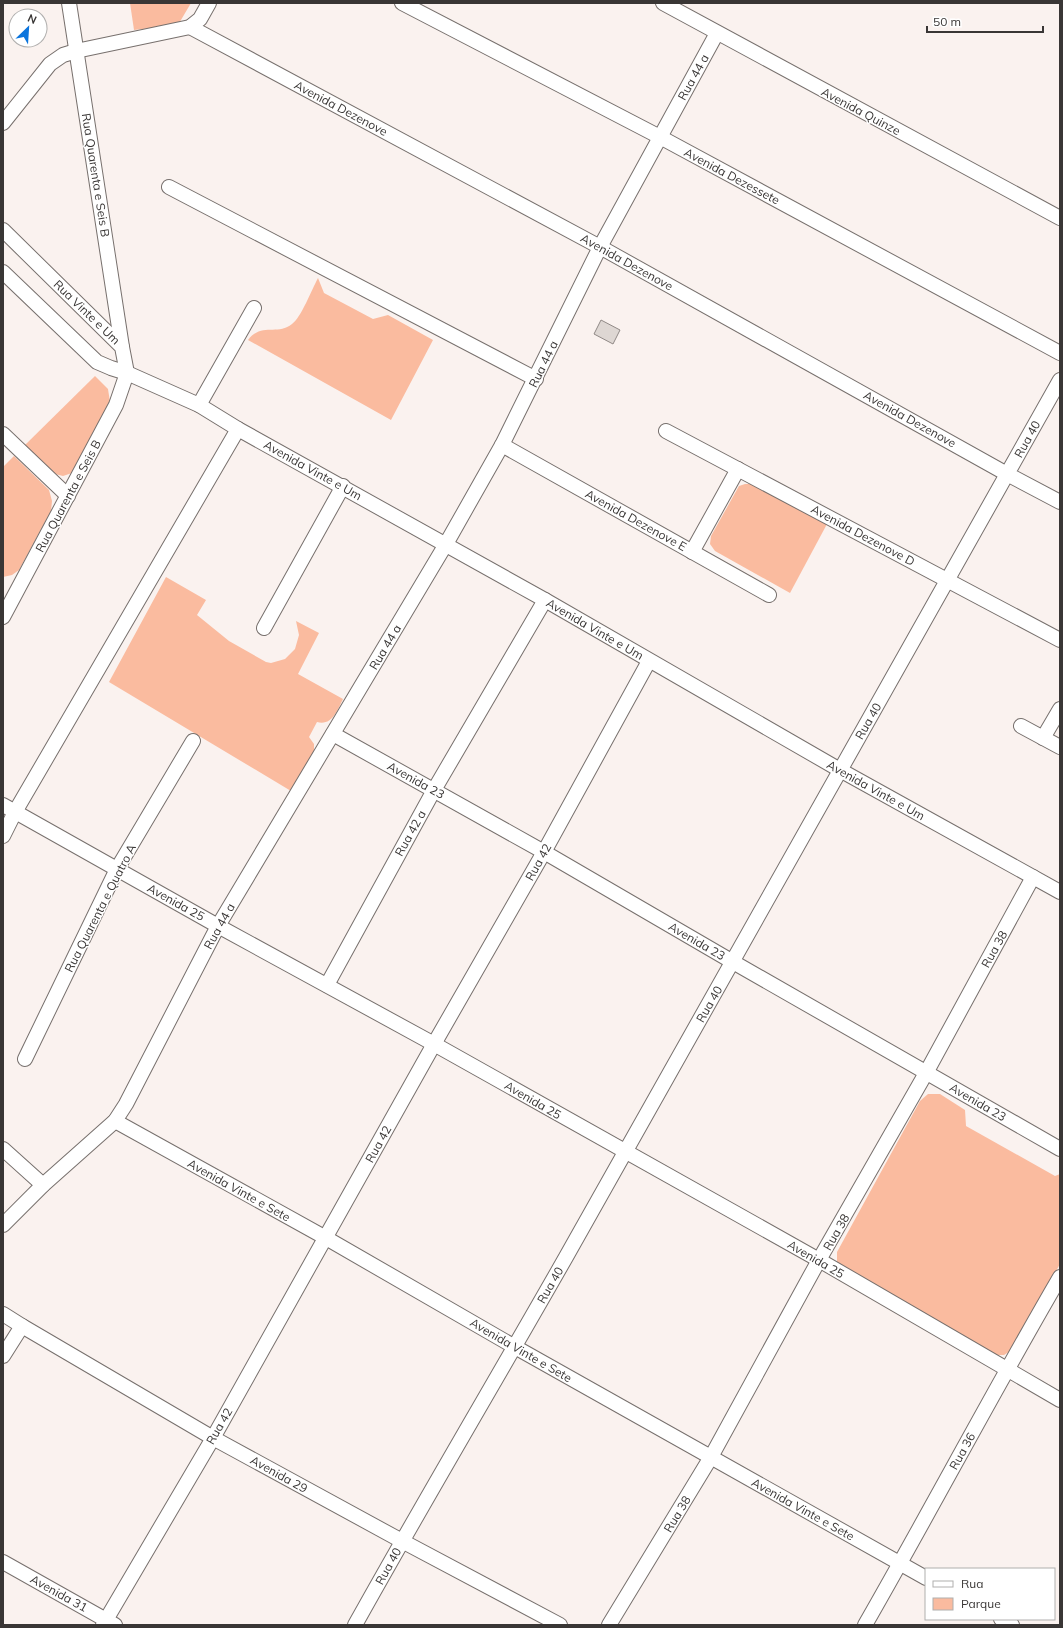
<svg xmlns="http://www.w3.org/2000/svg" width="1063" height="1628" viewBox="0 0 1063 1628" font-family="Mulish,sans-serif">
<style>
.green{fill:#fabb9f}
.building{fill:#ded7d3;stroke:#908986}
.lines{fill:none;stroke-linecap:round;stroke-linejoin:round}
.street-casing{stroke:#77706d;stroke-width:16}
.street{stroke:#fff;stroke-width:14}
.labels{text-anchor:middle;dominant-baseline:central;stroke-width:3;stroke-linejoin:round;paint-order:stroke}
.street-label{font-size:12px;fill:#393635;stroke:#fff}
</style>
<rect width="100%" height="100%" fill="#faf2ef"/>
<g class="green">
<polygon points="130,3 191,3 178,25 134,30"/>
<path d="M318,278L324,293L373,319L388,315L433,340L391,420L248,340C262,322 277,336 292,324C301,318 312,289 318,278Z"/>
<polygon points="95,376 108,389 110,402 72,473 63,476 55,474 24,446"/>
<polygon points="14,456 49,490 52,501 51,511 19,570 12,575 3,577 3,467"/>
<polygon points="745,484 752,484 827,524 790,593 715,551 710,544 711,536 739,486"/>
<path d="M166,577L206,600L197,615L229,641L266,662L271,663L285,659L295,649L299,635L296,621L319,633L298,674L343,699C337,711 332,726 317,722L309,737L314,744V751L291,791L109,682Z"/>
<polygon points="928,1094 940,1094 965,1110 966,1126 1055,1176 1060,1174 1060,1264 1012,1350 1004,1355 996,1355 837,1262 837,1252 920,1101"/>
</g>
<polygon class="building" points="601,320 620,330 613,344 594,334"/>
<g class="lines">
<defs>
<g id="street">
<polyline points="69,3 122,347"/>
<polyline points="402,3 660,137 1060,353"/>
<polyline points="663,3 1060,218"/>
<polyline points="190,27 600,247 1007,474 1060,502"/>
<polyline points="3,123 50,64 63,55 76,51 190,27 200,19 209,3"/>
<polyline points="169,187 536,379"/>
<polyline points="3,230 122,347 127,373 116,405 3,617"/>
<polyline points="3,272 97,362 111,368 127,373 199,405 238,429 545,600 840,770 1060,892"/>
<polyline points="199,405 254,308"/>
<polyline points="666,431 1060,640"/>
<polyline points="3,434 68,496"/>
<polyline points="502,445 769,595"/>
<polyline points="692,552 738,469"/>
<polyline points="264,628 343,486"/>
<polyline points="1021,726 1060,747"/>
<polyline points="333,734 544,852 733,962 1060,1149"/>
<polyline points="1043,738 1060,709"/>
<polyline points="3,805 218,926 434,1044 819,1260 1060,1400"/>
<polyline points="3,836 15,812 238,429"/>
<polyline points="327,985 434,790 545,600"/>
<polyline points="25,1059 117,869 193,741"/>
<polyline points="115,1121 326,1238 515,1347 926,1578"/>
<polyline points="3,1149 43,1185"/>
<polyline points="3,1225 43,1185 115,1121 126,1104 218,926 446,544 502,445 600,247 717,33"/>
<polyline points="3,1314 22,1326 213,1438 402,1541 560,1625"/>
<polyline points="3,1356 22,1326"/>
<polyline points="3,1562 115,1625"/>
<polyline points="1001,1619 1012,1625"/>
<polyline points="103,1625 213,1438 434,1044 544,852 649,661"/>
<path d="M355,1625C424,1501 496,1380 566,1257C731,965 896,673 1060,380"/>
<polyline points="609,1625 711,1457 819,1260 926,1073 1033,877"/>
<path d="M865,1625C931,1510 993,1392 1060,1277"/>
</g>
</defs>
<use href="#street" class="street-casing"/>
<use href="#street" class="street"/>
</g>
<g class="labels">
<g class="street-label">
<text transform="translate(693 77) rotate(-61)">Rua 44 a</text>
<text transform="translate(341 108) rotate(28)">Avenida Dezenove</text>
<text transform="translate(861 111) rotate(28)">Avenida Quinze</text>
<text transform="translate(96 175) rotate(81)">Rua Quarenta e Seis B</text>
<text transform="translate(732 176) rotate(28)">Avenida Dezessete</text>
<text transform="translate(627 262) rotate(29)">Avenida Dezenove</text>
<text transform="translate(87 312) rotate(44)">Rua Vinte e Um</text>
<text transform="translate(543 364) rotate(-64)">Rua 44 a</text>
<text transform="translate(910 419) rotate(29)">Avenida Dezenove</text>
<text transform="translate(1027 439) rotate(-61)">Rua 40</text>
<text transform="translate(313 470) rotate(29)">Avenida Vinte e Um</text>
<text transform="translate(68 496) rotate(-62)">Rua Quarenta e Seis B</text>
<text transform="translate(636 520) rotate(29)">Avenida Dezenove E</text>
<text transform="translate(863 535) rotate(28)">Avenida Dezenove D</text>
<text transform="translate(595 629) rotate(30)">Avenida Vinte e Um</text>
<text transform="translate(385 647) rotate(-59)">Rua 44 a</text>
<text transform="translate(868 721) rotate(-60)">Rua 40</text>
<text transform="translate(416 780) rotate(29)">Avenida 23</text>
<text transform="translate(876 790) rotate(29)">Avenida Vinte e Um</text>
<text transform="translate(410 833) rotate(-61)">Rua 42 a</text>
<text transform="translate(538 862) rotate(-61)">Rua 42</text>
<text transform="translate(176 902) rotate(29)">Avenida 25</text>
<text transform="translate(100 908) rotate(-63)">Rua Quarenta e Quatro A</text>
<text transform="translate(219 926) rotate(-61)">Rua 44 a</text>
<text transform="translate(697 941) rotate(30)">Avenida 23</text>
<text transform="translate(994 949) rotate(-61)">Rua 38</text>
<text transform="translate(709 1004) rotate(-60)">Rua 40</text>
<text transform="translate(533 1100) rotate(30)">Avenida 25</text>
<text transform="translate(978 1102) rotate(30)">Avenida 23</text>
<text transform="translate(378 1144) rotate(-61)">Rua 42</text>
<text transform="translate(239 1190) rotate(29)">Avenida Vinte e Sete</text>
<text transform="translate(836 1232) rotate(-60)">Rua 38</text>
<text transform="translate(816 1259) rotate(30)">Avenida 25</text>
<text transform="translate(550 1285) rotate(-60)">Rua 40</text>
<text transform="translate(521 1350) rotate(30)">Avenida Vinte e Sete</text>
<text transform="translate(219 1426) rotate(-60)">Rua 42</text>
<text transform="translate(962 1451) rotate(-61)">Rua 36</text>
<text transform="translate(279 1474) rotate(29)">Avenida 29</text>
<text transform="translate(803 1509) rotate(29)">Avenida Vinte e Sete</text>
<text transform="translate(677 1514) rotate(-59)">Rua 38</text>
<text transform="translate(388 1566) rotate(-61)">Rua 40</text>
<text transform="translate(59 1593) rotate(29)">Avenida 31</text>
</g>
</g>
<rect width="1063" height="1628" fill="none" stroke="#393635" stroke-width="8"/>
<rect x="925" y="1568" width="130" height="52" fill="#ffffff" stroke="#b0afae"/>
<rect x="933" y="1581" width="20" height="6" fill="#ffffff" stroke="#b0afae"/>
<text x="961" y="1588" font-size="12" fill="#393635">Rua</text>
<rect x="933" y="1598" width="20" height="12" fill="#fabb9f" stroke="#b0afae"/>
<text x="961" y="1608" font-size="12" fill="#393635">Parque</text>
<g transform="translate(28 28) rotate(25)"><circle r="19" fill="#ffffff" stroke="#b0afae"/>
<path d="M0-3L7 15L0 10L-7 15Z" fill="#0c75dd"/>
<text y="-6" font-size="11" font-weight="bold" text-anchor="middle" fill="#393635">N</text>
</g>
<path d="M927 26v6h116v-6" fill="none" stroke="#393635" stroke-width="2"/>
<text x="933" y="26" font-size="12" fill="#393635" stroke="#ffffff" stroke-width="3" paint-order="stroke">50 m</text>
</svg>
